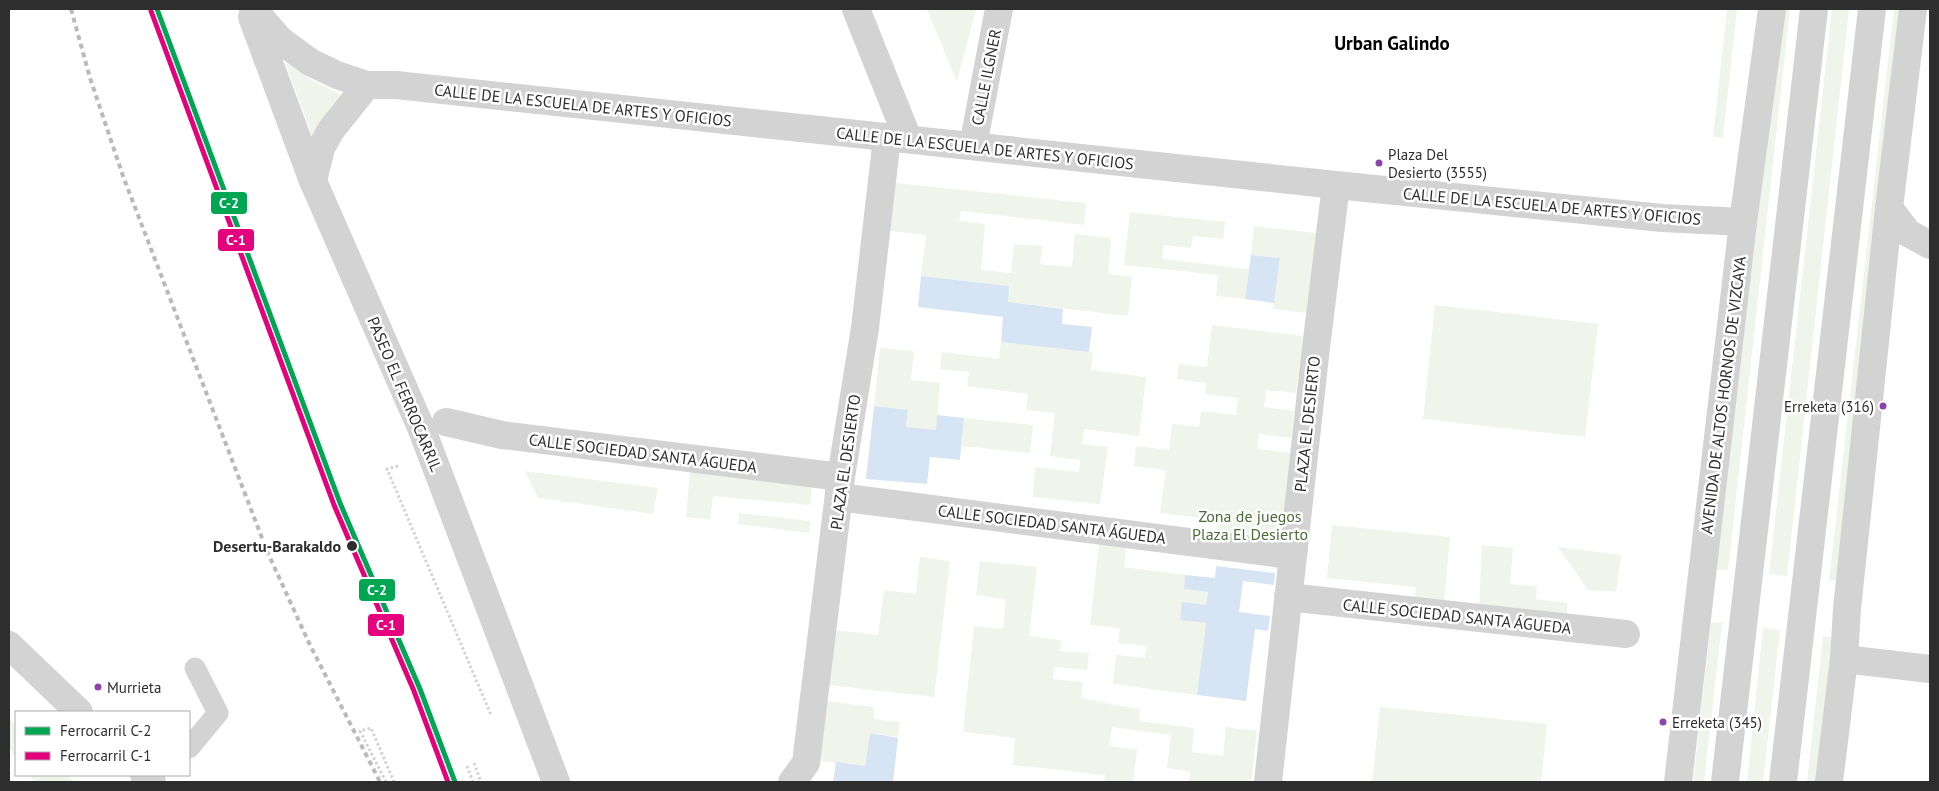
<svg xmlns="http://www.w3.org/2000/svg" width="1939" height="791" viewBox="0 0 1939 791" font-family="'PT Sans',sans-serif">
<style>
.green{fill:#eff5eb}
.water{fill:#d6e4f3}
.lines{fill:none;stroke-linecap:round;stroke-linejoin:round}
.path{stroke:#d3d3d3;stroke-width:3;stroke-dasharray:2.5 2.5;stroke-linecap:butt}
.service{stroke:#d3d3d3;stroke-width:21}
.pedestrian{stroke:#d3d3d3;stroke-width:28}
.minor{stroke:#d3d3d3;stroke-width:28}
.rail{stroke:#bababa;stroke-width:4;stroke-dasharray:5 4;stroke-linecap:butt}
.rail-1-casing{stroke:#fff;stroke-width:9}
.rail-2-casing{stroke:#fff;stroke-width:9}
.rail-1{stroke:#00a651;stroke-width:5}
.rail-2{stroke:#e5007d;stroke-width:5}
.bus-dot{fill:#8e44ad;stroke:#fff;stroke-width:2}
.stop-dot{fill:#2e2e2e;stroke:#fff;stroke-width:2}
.labels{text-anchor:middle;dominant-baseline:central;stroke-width:5;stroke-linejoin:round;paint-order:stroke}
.bus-label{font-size:15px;fill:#2e2e2e;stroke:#fff;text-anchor:start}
.street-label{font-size:16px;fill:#2e2e2e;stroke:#fff}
.park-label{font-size:16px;fill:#4a6d38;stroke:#fff}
.stop-label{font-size:16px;font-weight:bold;fill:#2e2e2e;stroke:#fff;text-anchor:end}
.quarter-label{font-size:19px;font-weight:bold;fill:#000;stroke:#fff}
.line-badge{stroke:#fff;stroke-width:2}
.badge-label{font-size:14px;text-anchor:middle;font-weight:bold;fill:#fff}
</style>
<rect width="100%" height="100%" fill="#fff"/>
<g class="green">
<polygon points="927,9 976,9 957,82"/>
<polygon points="1727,9 1737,9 1723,137 1713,137"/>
<polygon points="1781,9 1790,9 1728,570 1716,570"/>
<polygon points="1832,9 1849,9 1787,576 1769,574"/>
<polygon points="1894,9 1903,9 1840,580 1829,581"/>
<polygon points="285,62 313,81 342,95 325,115 313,138"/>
<polygon points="896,183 1086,203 1084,225 961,211 959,221 985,224 981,270 1011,273 1014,244 1042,246 1040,264 1072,267 1075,234 1111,238 1108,274 1132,277 1128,316 1007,302 1009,286 921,276 926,235 890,231"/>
<polygon points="1130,212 1225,222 1223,239 1193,236 1191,248 1164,245 1162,259 1249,269 1245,299 1216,296 1218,275 1124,265"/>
<polygon points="1254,226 1316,233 1306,313 1273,309 1280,258 1251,255"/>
<polygon points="1435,305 1598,324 1585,437 1423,419"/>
<polygon points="1212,325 1303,336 1296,393 1266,390 1264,407 1294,411 1291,438 1259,434 1257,449 1290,453 1280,547 1216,541 1218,520 1160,513 1166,470 1134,466 1136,446 1169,450 1172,424 1199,427 1201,411 1236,415 1238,398 1205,394 1206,383 1177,379 1179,364 1207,367"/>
<polygon points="1001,342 1089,352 1093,353 1091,370 1146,377 1139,436 1084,429 1082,444 1108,447 1100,504 1033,497 1035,467 1079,472 1080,460 1050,456 1055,413 1026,410 1028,394 967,386 969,372 940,369 942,352 999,359"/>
<polygon points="880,348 914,351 911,380 940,383 936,431 906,427 908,410 874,406"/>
<polygon points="964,418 1033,425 1030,453 962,446"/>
<polygon points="690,470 812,485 810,505 713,496 710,520 686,517"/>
<polygon points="525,471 658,488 653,514 538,498"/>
<polygon points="739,513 810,521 809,533 738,524"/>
<polygon points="1332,525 1450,537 1444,601 1415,598 1416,587 1327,578"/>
<polygon points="1100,535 1127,539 1124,567 1185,575 1184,589 1208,592 1206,605 1180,620 1206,623 1197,695 1113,684 1116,655 1145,658 1147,646 1118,643 1120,628 1090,625"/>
<polygon points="1482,545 1513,548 1510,584 1537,587 1536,599 1567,603 1567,618 1479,609"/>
<polygon points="1558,547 1621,555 1616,592 1588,590"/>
<polygon points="920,557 950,561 934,697 828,685 835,630 878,635 884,590 916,594"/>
<polygon points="980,561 1037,567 1029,636 1061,640 1060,651 1089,653 1087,670 1054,667 1053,679 1082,682 1081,698 1114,705 1140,709 1139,721 1194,728 1192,752 1223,756 1226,727 1257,731 1251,782 1189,782 1190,772 1167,768 1171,735 1112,727 1109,746 1137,750 1133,782 1104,782 1105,775 1013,765 1015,738 963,732 974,626 1003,629 1006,599 976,595"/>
<polygon points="1711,622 1722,623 1704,782 1693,782"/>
<polygon points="1763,628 1780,630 1763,782 1747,782"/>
<polygon points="1823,636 1833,637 1817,782 1807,782"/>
<polygon points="827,701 874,707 874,719 900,722 898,737 870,733 865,766 820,761"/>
<polygon points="1380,707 1547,724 1541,782 1372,782"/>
<polygon points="9,719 16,726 16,758 9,748"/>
<polygon points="29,775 66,775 74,782 35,782"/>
</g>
<g class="water">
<polygon points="1251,255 1280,258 1274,303 1245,299"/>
<polygon points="921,276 1009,286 1008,302 1063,309 1062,324 1092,327 1089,352 1001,342 1003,317 918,307"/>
<polygon points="874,406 908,410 906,427 936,430 937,415 964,418 960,460 930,457 927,484 866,479"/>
<polygon points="1216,566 1275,573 1274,585 1243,581 1239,612 1270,616 1268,631 1255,629 1246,701 1197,695 1206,623 1180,620 1182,602 1206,605 1208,592 1184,589 1185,575 1215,578"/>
<polygon points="870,733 898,738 893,782 833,782 836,762 865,766"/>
</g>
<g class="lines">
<g class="path">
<polyline points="398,466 387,469 491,715"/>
<polyline points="474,763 481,782"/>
<polyline points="467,766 473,782"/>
<polyline points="386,782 360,731 371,728 394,782"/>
</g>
<polyline class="service" points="189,748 218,713 195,668"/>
<g class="pedestrian">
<polyline points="446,422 502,435 841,477"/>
<polyline points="839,497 1282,554 1294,549"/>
<polyline points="1288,597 1626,634"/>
<polyline points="1844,659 1930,669"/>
<polyline points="792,782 806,763 841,477 865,328 887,138"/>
<polyline points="1268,782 1315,356 1336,185"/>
</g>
<g class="minor">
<polyline points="253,9 280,40 310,62 337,75 367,85 396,85 1336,185 1662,218 1743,222"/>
<polyline points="856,9 908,139"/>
<polyline points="252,17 313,181 422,430 556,782"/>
<polyline points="973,146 999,9"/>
<polyline points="313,181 321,148 331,130 367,85"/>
<polyline points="1889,208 1908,233 1930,245"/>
<polyline points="9,645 79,712"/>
<polyline points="144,775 152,782"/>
<polyline points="1678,782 1743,222 1772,9"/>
<polyline points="1725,782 1814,9"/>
<polyline points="1783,782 1872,9"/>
<polyline points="1829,782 1844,659 1847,609 1889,208 1913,9"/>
</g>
<polyline class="rail" points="71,9 90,78 123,176 267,551 309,643 380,782"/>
<defs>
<polyline id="rail-1" points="157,9 340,503 420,689 455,782"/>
<polyline id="rail-2" points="151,11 334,505 414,691 448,782"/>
</defs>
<use href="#rail-1" class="rail-1-casing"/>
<use href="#rail-2" class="rail-2-casing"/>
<use href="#rail-1" class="rail-1"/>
<use href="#rail-2" class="rail-2"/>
</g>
<g class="bus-dot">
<circle cx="1379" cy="163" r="4.5"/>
<circle cx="1883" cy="406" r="4.5"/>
<circle cx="98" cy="687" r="4.5"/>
<circle cx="1663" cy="722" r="4.5"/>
</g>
<circle class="stop-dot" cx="352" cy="546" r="6"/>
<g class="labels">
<g class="bus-label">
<text x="1388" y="154">Plaza Del<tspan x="1388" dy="18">Desierto (3555)</tspan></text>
<text x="1874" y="406" text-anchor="end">Erreketa (316)</text>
<text x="107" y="687">Murrieta</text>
<text x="1672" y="722">Erreketa (345)</text>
</g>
<g class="street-label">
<text transform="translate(986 77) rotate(-79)">CALLE ILGNER</text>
<text transform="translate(583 105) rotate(6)">CALLE DE LA ESCUELA DE ARTES Y OFICIOS</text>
<text transform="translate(985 148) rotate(6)">CALLE DE LA ESCUELA DE ARTES Y OFICIOS</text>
<text transform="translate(1552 206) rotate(5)">CALLE DE LA ESCUELA DE ARTES Y OFICIOS</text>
<text transform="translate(405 394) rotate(67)">PASEO EL FERROCARRIL</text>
<text transform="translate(1723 395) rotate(-83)">AVENIDA DE ALTOS HORNOS DE VIZCAYA</text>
<text transform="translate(1307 424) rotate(-84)">PLAZA EL DESIERTO</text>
<text transform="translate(643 453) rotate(7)">CALLE SOCIEDAD SANTA ÁGUEDA</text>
<text transform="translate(845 462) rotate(-82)">PLAZA EL DESIERTO</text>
<text transform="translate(1052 524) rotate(7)">CALLE SOCIEDAD SANTA ÁGUEDA</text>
<text transform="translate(1457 616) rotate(6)">CALLE SOCIEDAD SANTA ÁGUEDA</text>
</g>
<g class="park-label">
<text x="1250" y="516">Zona de juegos<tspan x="1250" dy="18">Plaza El Desierto</tspan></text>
</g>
<g class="stop-label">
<text x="341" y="546">Desertu-Barakaldo</text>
</g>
<g class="quarter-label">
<text x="1392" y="43">Urban Galindo</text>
</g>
</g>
<g class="line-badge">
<rect x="210" y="191" width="38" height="24" rx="5" fill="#00a651"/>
<rect x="217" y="228" width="38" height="24" rx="5" fill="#e5007d"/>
<rect x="358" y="578" width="38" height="24" rx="5" fill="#00a651"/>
<rect x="367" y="613" width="38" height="24" rx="5" fill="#e5007d"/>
</g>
<g class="badge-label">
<text x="229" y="208">C-2</text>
<text x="236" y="245">C-1</text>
<text x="377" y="595">C-2</text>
<text x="386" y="630">C-1</text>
</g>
<rect width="1939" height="791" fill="none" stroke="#2e2e2e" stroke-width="20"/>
<rect x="15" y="711" width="175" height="65" fill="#ffffff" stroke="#ababab"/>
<rect x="25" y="727" width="25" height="8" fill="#00a651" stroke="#ababab"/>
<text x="60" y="736" font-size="15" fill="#2e2e2e">Ferrocarril C-2</text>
<rect x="25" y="752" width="25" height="8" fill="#e5007d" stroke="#ababab"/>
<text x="60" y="761" font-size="15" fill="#2e2e2e">Ferrocarril C-1</text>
</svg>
